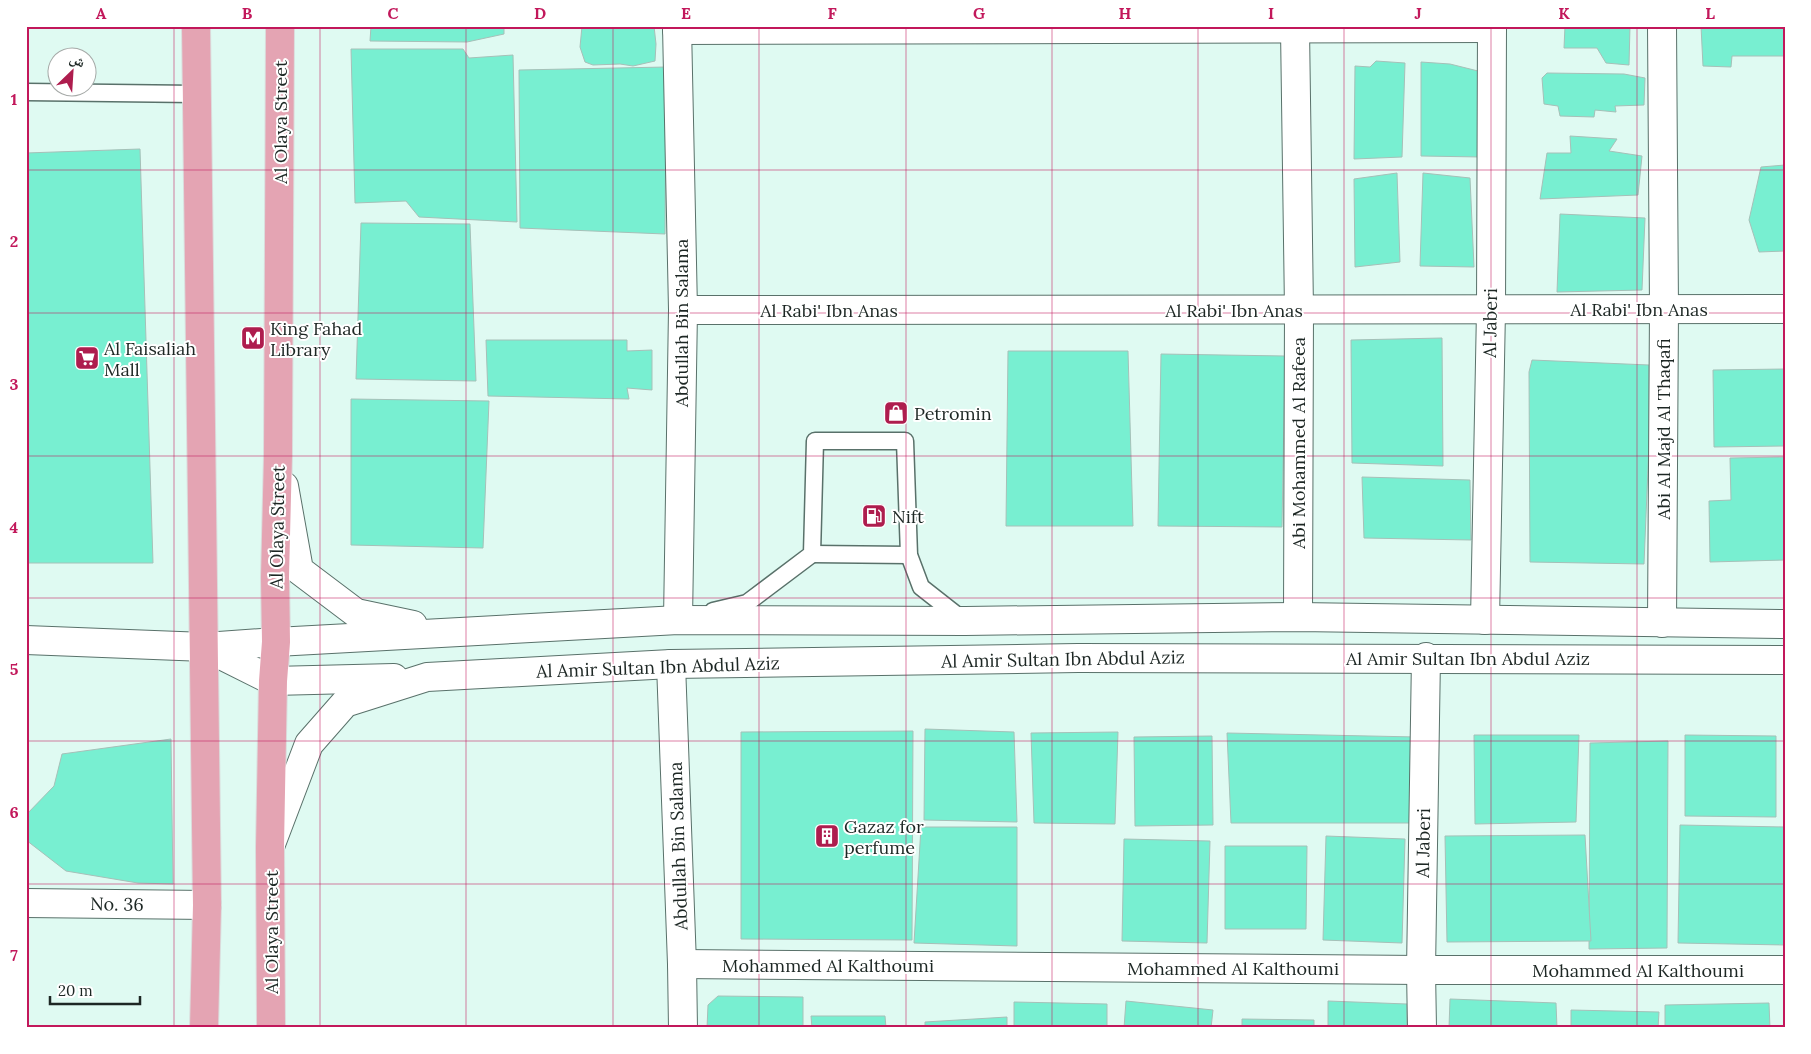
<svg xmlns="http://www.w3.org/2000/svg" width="1811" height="1054" viewBox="0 0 1811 1054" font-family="Lora,'Noto Naskh Arabic',serif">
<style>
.building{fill:#78efd1;stroke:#a6c0b8}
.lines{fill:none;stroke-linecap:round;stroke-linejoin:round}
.service-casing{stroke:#59716a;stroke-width:19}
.minor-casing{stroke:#59716a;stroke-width:30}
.tertiary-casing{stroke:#59716a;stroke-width:30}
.primary-casing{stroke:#dbdcdc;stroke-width:30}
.service{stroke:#fff;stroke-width:16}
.minor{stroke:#fff;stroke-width:28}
.tertiary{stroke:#fff;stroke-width:28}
.primary{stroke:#e4a4b3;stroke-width:28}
.grid{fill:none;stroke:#c2185b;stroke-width:1;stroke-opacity:0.55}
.labels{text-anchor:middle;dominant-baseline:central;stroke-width:4;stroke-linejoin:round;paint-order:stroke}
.street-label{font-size:18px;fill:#1d2724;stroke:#fff}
.poi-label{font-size:18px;fill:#1d2724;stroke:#fff;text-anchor:start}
.neatline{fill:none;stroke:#c2185b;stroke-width:2}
.grid-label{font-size:16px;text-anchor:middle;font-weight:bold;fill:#c2185b}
</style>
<rect width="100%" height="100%" fill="#dffaf2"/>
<g class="building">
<polygon points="371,26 504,26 504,34 467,42 370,41"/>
<polygon points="582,26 654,26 656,44 655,61 633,66 620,64 593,65 585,62 580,47"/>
<polygon points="1565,26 1630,26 1629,65 1606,63 1597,48 1564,48"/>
<polygon points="1701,26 1785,26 1785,56 1732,56 1731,67 1703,66"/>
<polygon points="351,49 463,49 469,58 513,55 517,222 419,217 406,201 355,203"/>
<polygon points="1376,61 1405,63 1402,157 1354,159 1355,66 1370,67"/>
<polygon points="1421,62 1450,64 1482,72 1481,157 1421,156"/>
<polygon points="666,67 665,234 520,228 519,70"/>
<polygon points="1547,73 1624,74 1645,78 1644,105 1615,106 1616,112 1595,110 1594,117 1560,116 1558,106 1544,104 1542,78"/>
<polygon points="1570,136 1617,139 1609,151 1642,156 1638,195 1540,199 1547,153 1571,153"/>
<polygon points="140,149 153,563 26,563 26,153"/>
<polygon points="1785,165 1785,251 1759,252 1749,220 1761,167"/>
<polygon points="1397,173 1400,262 1355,267 1354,179"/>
<polygon points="1423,173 1470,178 1474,267 1420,266"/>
<polygon points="1560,214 1645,218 1642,290 1557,292"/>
<polygon points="361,223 470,224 476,381 356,379"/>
<polygon points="1442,338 1443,466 1352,463 1351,340"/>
<polygon points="486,340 627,340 627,351 652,350 652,390 627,388 629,399 488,396"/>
<polygon points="1008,351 1128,351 1133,526 1006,526"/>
<polygon points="1161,354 1285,356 1282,527 1158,526"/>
<polygon points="1532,360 1649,365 1649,443 1644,564 1530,562 1529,372"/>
<polygon points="1785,369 1785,446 1714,447 1713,370"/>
<polygon points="351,399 489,401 483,548 351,545"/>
<polygon points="1785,457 1785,560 1710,562 1709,501 1731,500 1730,458"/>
<polygon points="1362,477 1470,480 1471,540 1364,538"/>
<polygon points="925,729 1014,732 1017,822 924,820"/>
<polygon points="913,731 912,940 741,939 741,732"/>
<polygon points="1118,732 1115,824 1034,823 1031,733"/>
<polygon points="1227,733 1417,737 1418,823 1231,823"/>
<polygon points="1474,735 1579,735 1576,822 1475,824"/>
<polygon points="1685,735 1776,736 1776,817 1685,816"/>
<polygon points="1212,736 1213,825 1135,826 1134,737"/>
<polygon points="171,739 173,884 138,883 66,871 26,840 26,815 54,786 62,754"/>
<polygon points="1668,741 1667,948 1589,949 1590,743"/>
<polygon points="1680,825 1785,827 1785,945 1678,943"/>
<polygon points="921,827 1017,827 1017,946 914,943"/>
<polygon points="1585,835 1591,941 1447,942 1445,836"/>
<polygon points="1326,836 1405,839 1402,943 1323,940"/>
<polygon points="1124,839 1210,841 1207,943 1122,941"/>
<polygon points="1225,846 1307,846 1306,929 1225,929"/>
<polygon points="718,996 803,997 803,1028 707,1028 708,1005"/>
<polygon points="1450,999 1556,1003 1557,1028 1449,1028"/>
<polygon points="1126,1001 1213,1010 1211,1028 1124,1028"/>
<polygon points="1328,1001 1407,1004 1407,1028 1328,1028"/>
<polygon points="1014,1002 1107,1004 1107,1028 1014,1028"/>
<polygon points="1769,1003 1770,1028 1665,1028 1665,1005"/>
<polygon points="1571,1010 1659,1012 1658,1028 1571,1028"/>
<polygon points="811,1016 885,1016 886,1028 812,1028"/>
<polygon points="1007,1017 1007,1028 925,1028 925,1022"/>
<polygon points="1242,1019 1314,1020 1314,1028 1242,1028"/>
</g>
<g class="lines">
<defs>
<g id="service">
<polyline points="26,92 196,94"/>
<polyline points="812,554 909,555"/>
<polyline points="713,611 747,603 812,554 815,441 905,441 909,555 921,587 963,620"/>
</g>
<g id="minor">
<polyline points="677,26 683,310 678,620"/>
<polyline points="1295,29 1299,310 1298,617"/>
<polyline points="677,30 1492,28"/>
<polyline points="683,310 1785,309"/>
<polyline points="1485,620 1491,310 1492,26"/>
<polyline points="1662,623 1664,309 1662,26"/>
<polyline points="671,664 682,964 683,1028"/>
<polyline points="26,903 207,905"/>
<polyline points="682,964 1421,970 1785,970"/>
<polyline points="1422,1028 1421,970 1426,657"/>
</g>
<g id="tertiary">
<polyline points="284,486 299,570 356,613 413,625"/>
<polyline points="26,640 205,647 273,681 394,678"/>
<polyline points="205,647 276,642 678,620 965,621 1298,617 1785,624"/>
<polyline points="271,844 309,744 345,703 427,677 671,664 1078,658 1785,660"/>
</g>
<g id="primary">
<polyline points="196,26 207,905 204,1028"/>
<polyline points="271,1028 270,847 273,681 276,642 275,577 278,455 280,26"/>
</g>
</defs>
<use href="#service" class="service-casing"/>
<use href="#minor" class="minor-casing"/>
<use href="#tertiary" class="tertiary-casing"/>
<use href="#primary" class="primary-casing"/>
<use href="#service" class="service"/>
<use href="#minor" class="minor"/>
<use href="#tertiary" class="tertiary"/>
<use href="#primary" class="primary"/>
</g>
<path class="grid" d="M174,26V1028M320,26V1028M466,26V1028M613,26V1028M759,26V1028M906,26V1028M1052,26V1028M1198,26V1028M1344,26V1028M1491,26V1028M1637,26V1028M26,170H1785M26,313H1785M26,456H1785M26,598H1785M26,741H1785M26,884H1785"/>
<defs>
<symbol id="metro-square" viewBox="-11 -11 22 22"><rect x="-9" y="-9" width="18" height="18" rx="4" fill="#ae1d4e" stroke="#fff"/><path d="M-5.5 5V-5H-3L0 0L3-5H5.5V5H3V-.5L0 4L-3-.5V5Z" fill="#fff"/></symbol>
<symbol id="supermarket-square" viewBox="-11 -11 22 22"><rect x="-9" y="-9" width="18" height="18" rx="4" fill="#ae1d4e" stroke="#fff"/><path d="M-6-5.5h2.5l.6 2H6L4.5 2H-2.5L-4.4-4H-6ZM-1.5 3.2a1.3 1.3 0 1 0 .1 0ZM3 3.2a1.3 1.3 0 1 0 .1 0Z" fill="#fff"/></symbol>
<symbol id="shop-square" viewBox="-11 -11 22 22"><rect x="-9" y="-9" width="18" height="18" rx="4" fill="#ae1d4e" stroke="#fff"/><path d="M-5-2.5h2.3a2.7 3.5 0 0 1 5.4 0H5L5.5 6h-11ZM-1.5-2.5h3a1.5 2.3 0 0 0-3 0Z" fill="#fff"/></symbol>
<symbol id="fuel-square" viewBox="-11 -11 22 22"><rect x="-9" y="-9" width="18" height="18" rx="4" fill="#ae1d4e" stroke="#fff"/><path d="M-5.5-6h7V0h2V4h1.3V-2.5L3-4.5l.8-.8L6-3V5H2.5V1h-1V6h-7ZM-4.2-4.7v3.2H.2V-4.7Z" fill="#fff"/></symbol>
<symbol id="building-square" viewBox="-11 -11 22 22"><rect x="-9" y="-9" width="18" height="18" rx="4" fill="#ae1d4e" stroke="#fff"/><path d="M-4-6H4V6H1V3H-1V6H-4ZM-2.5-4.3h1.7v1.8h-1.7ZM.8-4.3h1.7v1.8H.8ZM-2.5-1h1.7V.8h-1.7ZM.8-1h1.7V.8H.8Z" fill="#fff"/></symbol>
</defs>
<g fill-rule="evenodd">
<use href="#metro-square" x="239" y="324" width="28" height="28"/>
<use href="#supermarket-square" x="73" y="344" width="28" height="28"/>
<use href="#shop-square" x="882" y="399" width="28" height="28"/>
<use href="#fuel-square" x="860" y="502" width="28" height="28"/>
<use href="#building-square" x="813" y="822" width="28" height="28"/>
</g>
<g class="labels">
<g class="street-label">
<text transform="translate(280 122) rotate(-90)">Al Olaya Street</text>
<text x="1639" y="309">Al Rabi' Ibn Anas</text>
<text x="829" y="310">Al Rabi' Ibn Anas</text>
<text x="1234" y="310">Al Rabi' Ibn Anas</text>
<text transform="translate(681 323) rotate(-90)">Abdullah Bin Salama</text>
<text transform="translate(1490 323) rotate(-89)">Al Jaberi</text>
<text transform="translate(1663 429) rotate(-90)">Abi Al Majd Al Thaqafi</text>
<text transform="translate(1298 443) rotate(-90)">Abi Mohammed Al Rafeea</text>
<text transform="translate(277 527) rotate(-89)">Al Olaya Street</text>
<text x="1468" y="658">Al Amir Sultan Ibn Abdul Aziz</text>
<text transform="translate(1063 659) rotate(-1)">Al Amir Sultan Ibn Abdul Aziz</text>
<text transform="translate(658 667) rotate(-2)">Al Amir Sultan Ibn Abdul Aziz</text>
<text transform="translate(1423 843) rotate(-89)">Al Jaberi</text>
<text transform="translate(678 846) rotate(-92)">Abdullah Bin Salama</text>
<text transform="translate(117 904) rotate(1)">No. 36</text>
<text transform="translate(271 932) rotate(-90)">Al Olaya Street</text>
<text x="828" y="965">Mohammed Al Kalthoumi</text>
<text x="1233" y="968">Mohammed Al Kalthoumi</text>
<text x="1638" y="970">Mohammed Al Kalthoumi</text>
</g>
<g class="poi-label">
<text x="270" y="328">King Fahad<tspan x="270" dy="21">Library</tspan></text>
<text x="104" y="348">Al Faisaliah<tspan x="104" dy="21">Mall</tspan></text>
<text x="914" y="413">Petromin</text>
<text x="892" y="516">Nift</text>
<text x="844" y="826">Gazaz for<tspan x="844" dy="21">perfume</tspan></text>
</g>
</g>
<rect width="1811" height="1054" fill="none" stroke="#ffffff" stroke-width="55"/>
<g transform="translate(72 72) rotate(25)"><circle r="24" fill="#ffffff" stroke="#a5a9a7"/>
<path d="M0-4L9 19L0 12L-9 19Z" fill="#ae1d4e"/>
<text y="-8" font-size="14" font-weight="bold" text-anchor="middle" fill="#1d2724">ش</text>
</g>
<path d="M50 996v8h90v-8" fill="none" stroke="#1d2724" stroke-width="2.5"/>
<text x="58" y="996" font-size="15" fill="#1d2724" stroke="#ffffff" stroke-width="4" paint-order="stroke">20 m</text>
<rect x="28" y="28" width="1756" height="998" class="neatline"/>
<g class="grid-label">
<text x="101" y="19">A</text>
<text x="247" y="19">B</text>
<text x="393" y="19">C</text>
<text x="540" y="19">D</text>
<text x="686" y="19">E</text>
<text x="832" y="19">F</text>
<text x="979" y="19">G</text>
<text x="1125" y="19">H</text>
<text x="1271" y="19">I</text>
<text x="1418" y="19">J</text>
<text x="1564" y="19">K</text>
<text x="1710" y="19">L</text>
<text x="14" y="105">1</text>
<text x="14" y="247">2</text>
<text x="14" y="390">3</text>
<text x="14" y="533">4</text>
<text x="14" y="675">5</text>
<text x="14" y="818">6</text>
<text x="14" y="961">7</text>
</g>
</svg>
